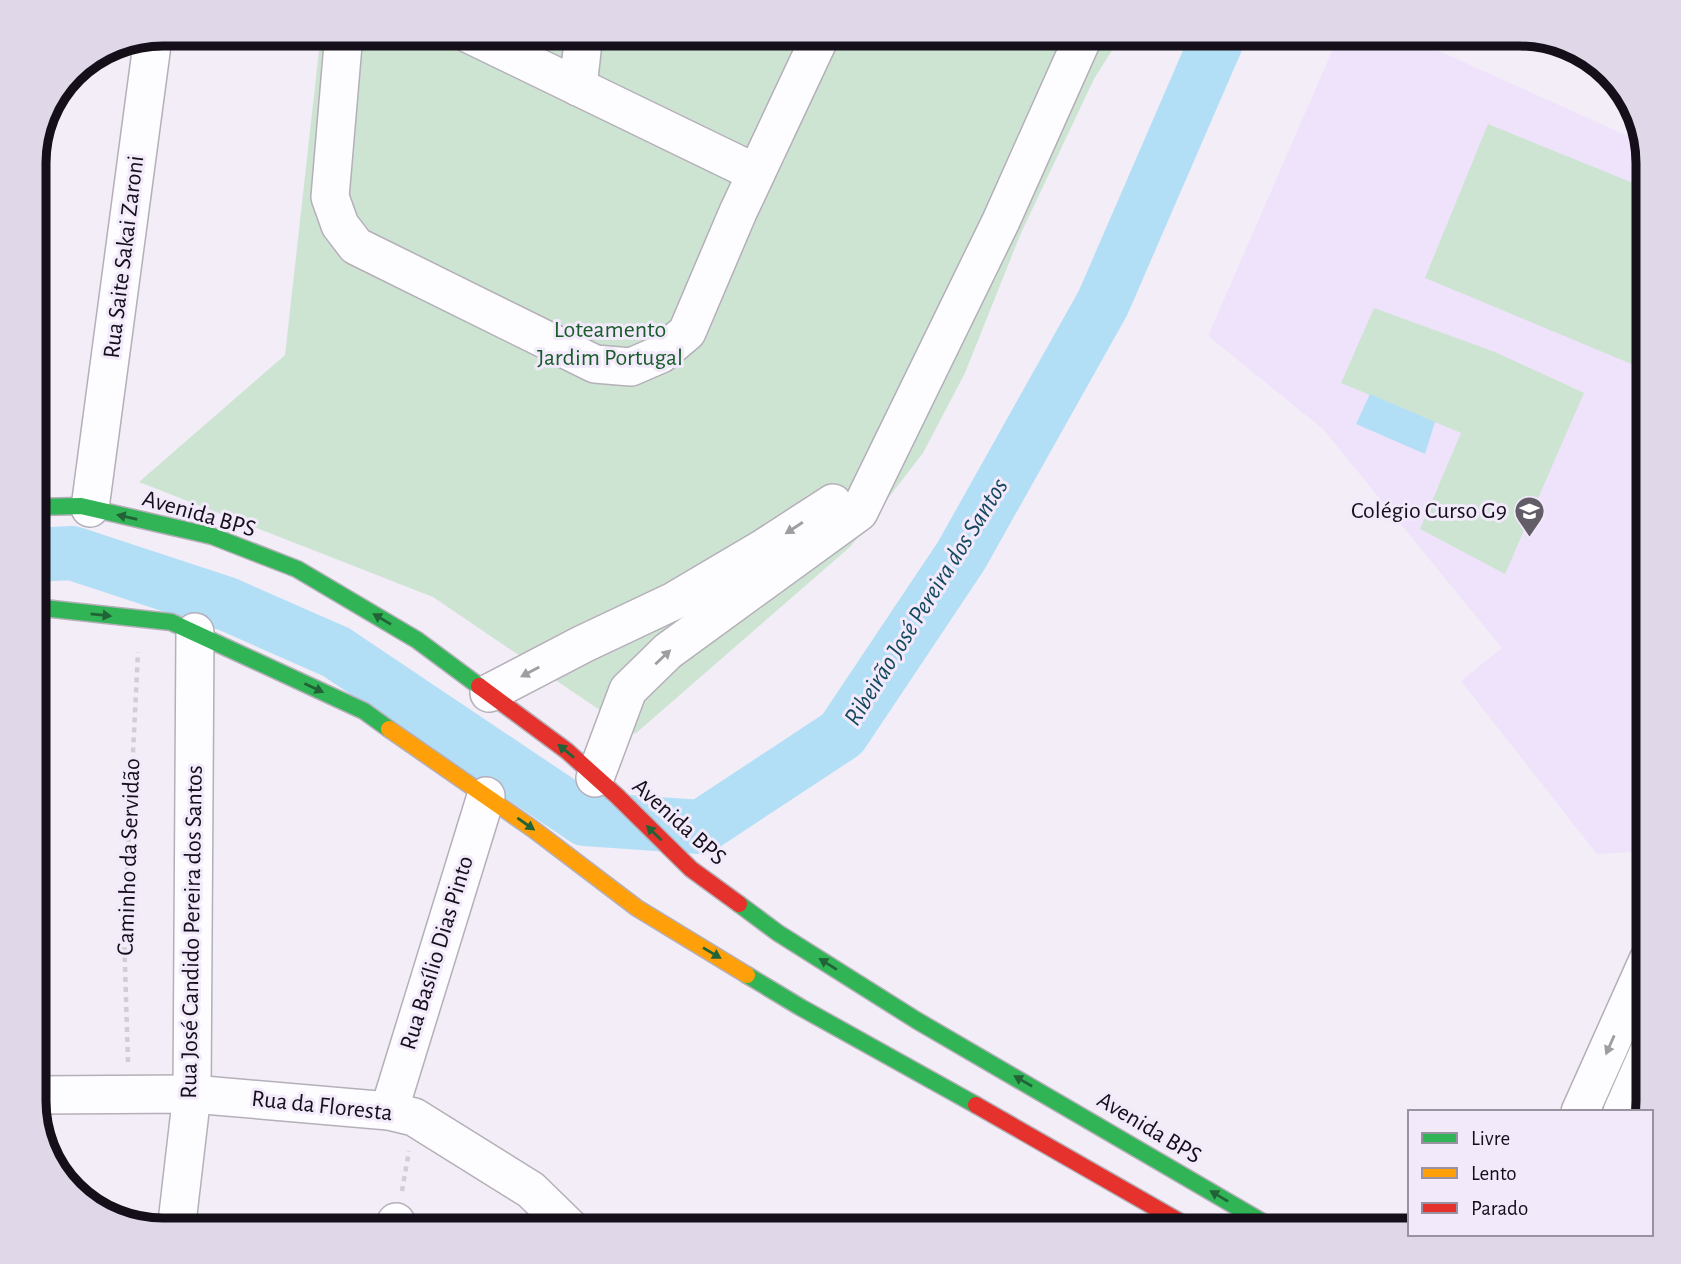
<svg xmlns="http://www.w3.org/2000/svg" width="1681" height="1264" viewBox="0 0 1681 1264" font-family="'Alegreya Sans',sans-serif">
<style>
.built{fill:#efe3fb}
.green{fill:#cee4d3}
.water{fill:#b3dff6}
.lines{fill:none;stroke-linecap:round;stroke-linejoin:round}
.river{stroke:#b3dff6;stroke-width:54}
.street-casing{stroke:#b4afb9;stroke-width:40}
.fast-casing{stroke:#b4afb9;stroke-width:19}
.slow-casing{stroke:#b4afb9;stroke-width:19}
.jam-casing{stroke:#b4afb9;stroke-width:19}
.path{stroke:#d1cfd3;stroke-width:4.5;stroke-dasharray:5 5;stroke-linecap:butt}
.street{stroke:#fdfcfe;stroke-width:37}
.fast{stroke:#30b455;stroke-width:16}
.slow{stroke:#ff9f0a;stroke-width:16}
.jam{stroke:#e5322d;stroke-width:16}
.oneway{fill:#226237}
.oneway2{fill:#a09da2}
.labels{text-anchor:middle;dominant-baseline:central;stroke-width:6;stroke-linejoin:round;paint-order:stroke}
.street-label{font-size:24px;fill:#140f19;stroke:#f2e9fb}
.park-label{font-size:24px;fill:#185d29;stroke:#f2e9fb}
.poi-label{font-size:24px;fill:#140f19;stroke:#f2e9fb;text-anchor:end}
.water-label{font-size:26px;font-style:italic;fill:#13485d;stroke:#f2e9fb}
.rim{fill:none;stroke:#140f19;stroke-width:9}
</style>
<rect width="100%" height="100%" fill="#f2edf7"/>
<polygon class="built" points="1340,33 1399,33 1643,143 1648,162 1648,851 1597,854 1461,681 1502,648 1323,429 1208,336"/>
<g class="green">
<polygon points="321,33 1123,33 1094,79 1021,233 965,373 923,453 851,546 635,734 433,597 139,482 285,355"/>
<polygon points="1488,124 1648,189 1648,371 1425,278"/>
<polygon points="1374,308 1495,352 1584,393 1505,574 1420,529 1461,433 1341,383"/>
</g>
<polygon class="water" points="1370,394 1435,422 1425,454 1356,424"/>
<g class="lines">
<polyline class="river" points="34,555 72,553 227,604 336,652 585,819 701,827 842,734 961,556 1103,303 1220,33"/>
<defs>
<g id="street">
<polyline points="344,33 330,197 340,225 356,246 595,364 631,367 661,354 687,332 738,212 822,33"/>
<polyline points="467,33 756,173"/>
<polyline points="578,87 584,33"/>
<polyline points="90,508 153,37"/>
<polyline points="489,693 583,644 674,601 762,549 833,503"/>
<polyline points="595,778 628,690 668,651 859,512 1001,221 1085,33"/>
<polyline points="34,1095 192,1094 389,1111 414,1117 531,1190 573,1231"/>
<polyline points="389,1111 486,796"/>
<polyline points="1580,1112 1648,960"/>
<polyline points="1622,1112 1648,1053"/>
<polyline points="176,1231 192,1094 195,632"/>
<polyline points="395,1231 396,1222"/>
</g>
<g id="fast">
<polyline points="34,507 81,506 212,536 297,569 417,640 479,686"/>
<polyline points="34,607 171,622 364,711 389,729"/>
<polyline points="739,904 778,933 916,1020 1278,1231"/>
<polyline points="747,975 800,1007 976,1105"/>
</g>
<polyline id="slow" points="389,729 533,829 637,908 747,975"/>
<g id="jam">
<polyline points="479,686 567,751 617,796 691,869 739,904"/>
<polyline points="976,1105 1196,1231"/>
</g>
</defs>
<use href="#street" class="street-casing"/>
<use href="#fast" class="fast-casing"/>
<use href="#slow" class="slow-casing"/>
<use href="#jam" class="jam-casing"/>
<g class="path">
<polyline points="128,1062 124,934 138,652"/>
<polyline points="402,1191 409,1151"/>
</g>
<use href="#street" class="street"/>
<use href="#fast" class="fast"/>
<use href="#slow" class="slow"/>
<use href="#jam" class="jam"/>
</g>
<defs><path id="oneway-solid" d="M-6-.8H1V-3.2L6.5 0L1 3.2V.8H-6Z" transform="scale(1.75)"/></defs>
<g class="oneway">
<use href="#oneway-solid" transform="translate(127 517) rotate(-167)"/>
<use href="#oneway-solid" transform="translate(101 615) rotate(6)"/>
<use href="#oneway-solid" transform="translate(382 619) rotate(-149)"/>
<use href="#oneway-solid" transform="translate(314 688) rotate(25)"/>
<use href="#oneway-solid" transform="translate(566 751) rotate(-140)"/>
<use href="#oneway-solid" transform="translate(526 824) rotate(35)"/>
<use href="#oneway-solid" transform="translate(654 833) rotate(-136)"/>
<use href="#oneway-solid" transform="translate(712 953) rotate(31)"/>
<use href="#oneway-solid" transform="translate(828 964) rotate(-148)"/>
<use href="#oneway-solid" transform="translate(1023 1081) rotate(-150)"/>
<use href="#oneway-solid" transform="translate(1219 1196) rotate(-149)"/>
</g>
<g class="oneway2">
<use href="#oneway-solid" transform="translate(794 528) rotate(147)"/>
<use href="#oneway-solid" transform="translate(663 657) rotate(-43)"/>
<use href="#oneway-solid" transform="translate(530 672) rotate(152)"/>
<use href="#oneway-solid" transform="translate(1610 1045) rotate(114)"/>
</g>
<defs>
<symbol id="school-pin" viewBox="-11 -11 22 30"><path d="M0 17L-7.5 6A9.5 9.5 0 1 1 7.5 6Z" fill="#625d67" stroke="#f2e9fb"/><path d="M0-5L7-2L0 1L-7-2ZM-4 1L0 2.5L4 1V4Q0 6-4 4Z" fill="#fff"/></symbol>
</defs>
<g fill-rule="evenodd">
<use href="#school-pin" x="1512" y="494" width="35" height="47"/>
</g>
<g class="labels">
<g class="street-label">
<text transform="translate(124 257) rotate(-83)">Rua Saite Sakai Zaroni</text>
<text transform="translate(199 514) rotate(16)">Avenida BPS</text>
<text transform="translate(679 822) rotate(42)">Avenida BPS</text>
<text transform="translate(129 857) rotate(-88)">Caminho da Servidão</text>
<text transform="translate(192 932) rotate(-89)">Rua José Candido Pereira dos Santos</text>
<text transform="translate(437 953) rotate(-73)">Rua Basílio Dias Pinto</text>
<text transform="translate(322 1106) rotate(6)">Rua da Floresta</text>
<text transform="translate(1149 1128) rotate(31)">Avenida BPS</text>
</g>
<g class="park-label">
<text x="610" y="330">Loteamento<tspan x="610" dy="28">Jardim Portugal</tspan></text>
</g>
<g class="poi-label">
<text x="1507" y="511">Colégio Curso G9</text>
</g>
<g class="water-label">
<text transform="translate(926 602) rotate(-58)">Ribeirão José Pereira dos Santos</text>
</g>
</g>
<path d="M0 0H1681V1264H0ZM163 46H1519A117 117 0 0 1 1636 163V1101A117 117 0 0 1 1519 1218H163A117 117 0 0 1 46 1101V163A117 117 0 0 1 163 46Z" fill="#e0d8e9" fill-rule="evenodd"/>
<path class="rim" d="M163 46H1519A117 117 0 0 1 1636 163V1101A117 117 0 0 1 1519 1218H163A117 117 0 0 1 46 1101V163A117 117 0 0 1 163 46Z"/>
<rect x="1408" y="1110" width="245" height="126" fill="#f2e9fb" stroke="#9992a1" stroke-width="2"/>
<rect x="1422" y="1133" width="35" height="10" fill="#30b455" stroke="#9992a1" stroke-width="2"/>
<text x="1471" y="1145" font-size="21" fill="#140f19">Livre</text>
<rect x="1422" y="1168" width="35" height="10" fill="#ff9f0a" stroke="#9992a1" stroke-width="2"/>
<text x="1471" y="1180" font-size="21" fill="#140f19">Lento</text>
<rect x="1422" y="1203" width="35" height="10" fill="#e5322d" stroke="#9992a1" stroke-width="2"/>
<text x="1471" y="1215" font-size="21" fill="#140f19">Parado</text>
</svg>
